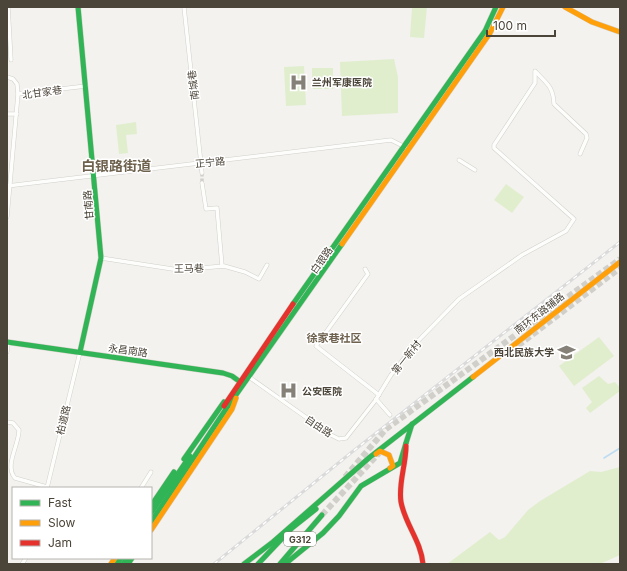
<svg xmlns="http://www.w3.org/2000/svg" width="627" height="571" viewBox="0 0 627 571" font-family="Inter,'Noto Sans SC',sans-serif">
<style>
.green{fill:#e0eece}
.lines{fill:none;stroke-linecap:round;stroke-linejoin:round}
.stream{stroke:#bddcf2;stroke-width:1.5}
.street-tunnel{stroke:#d1cfca;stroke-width:3.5;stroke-dasharray:3.5 2;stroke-linecap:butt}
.highway-tunnel{stroke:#d1cfca;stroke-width:6;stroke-dasharray:6 3;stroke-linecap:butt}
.street-casing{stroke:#d1d0cb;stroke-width:4.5}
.fast-casing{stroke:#d3cfc5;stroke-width:6}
.slow-casing{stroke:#d3cfc5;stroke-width:6}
.jam-casing{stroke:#d3cfc5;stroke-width:6}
.street{stroke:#fdfdfc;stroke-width:3.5}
.fast{stroke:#30b455;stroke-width:5}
.slow{stroke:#ff9f0a;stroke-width:5}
.jam{stroke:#e5322d;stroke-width:5}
.rail-casing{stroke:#dadada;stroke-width:3}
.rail{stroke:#fff;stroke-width:1.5;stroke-dasharray:4.5;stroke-linecap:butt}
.labels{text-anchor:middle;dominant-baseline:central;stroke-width:3;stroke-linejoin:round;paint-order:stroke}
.shield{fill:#fff;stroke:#817c74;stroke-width:1}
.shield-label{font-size:9px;font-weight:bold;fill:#4b4438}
.poi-label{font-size:10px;font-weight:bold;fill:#4b4438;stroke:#fff;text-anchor:start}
.street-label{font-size:10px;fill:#4b4438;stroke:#fff}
.neighbourhood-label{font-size:11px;font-weight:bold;fill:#6e624f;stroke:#fff}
.district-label{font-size:14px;font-weight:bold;fill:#6e624f;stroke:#fff}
</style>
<rect width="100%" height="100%" fill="#f3f2ee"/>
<g class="green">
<polygon points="412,7 427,7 424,38 410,37"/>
<polygon points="394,59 398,77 398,113 342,116 340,62"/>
<polygon points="304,66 306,105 286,106 284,67"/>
<polygon points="312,68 333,68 333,77 312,78"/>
<polygon points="312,79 333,79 333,89 313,89"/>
<polygon points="136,122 137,134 126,135 128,153 119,154 116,125"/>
<polygon points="506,184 524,197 512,213 494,200"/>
<polygon points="599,337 614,356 574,386 559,366"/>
<polygon points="599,376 608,384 615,382 620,388 620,391 590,413 586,408 592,402 582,388"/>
<polygon points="620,467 620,555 600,564 447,564 490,532 499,540 505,537 528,510 540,501 590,471 601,472"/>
</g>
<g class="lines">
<polyline class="stream" points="604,458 620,448"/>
<polyline class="street-tunnel" points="202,173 202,183"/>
<g class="highway-tunnel">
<polyline points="511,351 620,268"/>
<polyline points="345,477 386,429 620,259"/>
<polyline points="322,515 380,452"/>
</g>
<defs>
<g id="street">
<polyline points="8,7 11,60"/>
<polyline points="184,7 202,173"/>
<path d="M536,72C547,84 553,86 554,104L586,134L587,138L580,154"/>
<polyline points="7,77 13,79 17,84 18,94 7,217"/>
<polyline points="18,94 86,86"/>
<polyline points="7,114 17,114"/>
<polyline points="459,160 475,170"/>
<polyline points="202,183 206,209 217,208 222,266"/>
<polyline points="7,186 391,140 405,147"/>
<polyline points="101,258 179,270 224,266 245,272 259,279 267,265"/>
<polyline points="365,269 368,274 316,346 379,395"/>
<polyline points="7,352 8,343"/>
<polyline points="249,377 331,435 339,439 346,438 375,401 391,375 417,342 459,299 522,255 566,231 574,219 494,148 494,145 535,83 535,71"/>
<polyline points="376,399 390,415"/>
<path d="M7,422L13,423L19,430C19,445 4,466 15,478L47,487"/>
<polyline points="47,488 80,352"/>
<polyline points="141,488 151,472"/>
<polyline points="22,564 26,558"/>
</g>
<g id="fast">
<polyline points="78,7 101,258 80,352"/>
<polyline points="293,304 485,31 496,7"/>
<polyline points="7,342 223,373 232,376 243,384"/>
<polyline points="406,443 412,424"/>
<polyline points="184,459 224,402"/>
<polyline points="151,506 174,472"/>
<polyline points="151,513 190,456"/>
<polyline points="151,522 226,409 342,244"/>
<polyline points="117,564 121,558"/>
<polyline points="123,564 127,558"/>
<polyline points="128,564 132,558"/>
<polyline points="244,564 273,542 370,457 473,377"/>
<polyline points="258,564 292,528 316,509"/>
<polyline points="280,564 322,515"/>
<polyline points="285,564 323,533 339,516 361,486 400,463 406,443"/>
</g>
<g id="slow">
<polyline points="565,7 592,22 620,32"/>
<polyline points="342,244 490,33 503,7"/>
<polyline points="473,377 620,262"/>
<polyline points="376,454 380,451 389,455 393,466 390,468"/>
<polyline points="151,530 232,409 236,398"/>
<polyline points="111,564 115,558"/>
</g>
<g id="jam">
<polyline points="224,406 293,304"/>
<path d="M406,446C406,465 398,484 401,502C405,524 421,541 423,564"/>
</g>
</defs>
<use href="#street" class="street-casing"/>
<use href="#fast" class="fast-casing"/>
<use href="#slow" class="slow-casing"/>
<use href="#jam" class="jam-casing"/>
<use href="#street" class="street"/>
<use href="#fast" class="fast"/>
<use href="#slow" class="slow"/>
<use href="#jam" class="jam"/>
<defs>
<polyline id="rail" points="214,564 352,452 620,242"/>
</defs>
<use href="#rail" class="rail-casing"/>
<use href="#rail" class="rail"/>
</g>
<defs>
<symbol id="hospital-bare" viewBox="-9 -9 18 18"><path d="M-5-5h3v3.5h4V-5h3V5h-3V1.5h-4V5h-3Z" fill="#868178" stroke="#fff" stroke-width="2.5" paint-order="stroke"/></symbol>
<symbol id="university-bare" viewBox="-9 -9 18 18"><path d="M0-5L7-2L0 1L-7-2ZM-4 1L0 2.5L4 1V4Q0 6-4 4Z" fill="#868178" stroke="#fff" stroke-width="2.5" paint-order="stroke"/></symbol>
</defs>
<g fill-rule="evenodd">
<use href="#hospital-bare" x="286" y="70" width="25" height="25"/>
<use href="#university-bare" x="554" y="340" width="25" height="25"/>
<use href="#hospital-bare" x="276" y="378" width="25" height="25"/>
</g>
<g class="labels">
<rect class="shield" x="284" y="532" width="32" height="14" rx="3"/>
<g class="shield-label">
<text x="300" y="539">G312</text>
</g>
<g class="poi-label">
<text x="312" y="82">兰州军康医院</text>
<text x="554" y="352" text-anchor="end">西北民族大学</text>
<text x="302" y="391">公安医院</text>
</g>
<g class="street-label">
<text transform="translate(193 85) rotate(-97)">南城巷</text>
<text transform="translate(42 92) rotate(-8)">北甘家巷</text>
<text transform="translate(210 162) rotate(-6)">正宁路</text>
<text transform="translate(88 205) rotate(-95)">甘南路</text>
<text transform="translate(321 260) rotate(-55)">白银路</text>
<text transform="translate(189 268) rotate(-1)">王马巷</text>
<text transform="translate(539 313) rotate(-38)">南环东路辅路</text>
<text transform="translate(128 350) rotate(8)">永昌南路</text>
<text transform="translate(406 357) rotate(-51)">第一新村</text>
<text transform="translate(63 420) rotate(-76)">柏道路</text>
<text transform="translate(319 426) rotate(34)">自由路</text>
</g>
<g class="neighbourhood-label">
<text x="334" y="338">徐家巷社区</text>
</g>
<g class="district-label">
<text x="116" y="165">白银路街道</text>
</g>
</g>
<rect width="627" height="571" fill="none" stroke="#4b4438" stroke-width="16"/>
<rect x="12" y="487" width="140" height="72" fill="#ffffff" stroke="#b7b4af"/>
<rect x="20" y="500" width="20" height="6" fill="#30b455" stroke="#b7b4af"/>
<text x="48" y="507" font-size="12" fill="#4b4438">Fast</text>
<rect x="20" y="520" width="20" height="6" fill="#ff9f0a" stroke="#b7b4af"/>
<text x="48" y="527" font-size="12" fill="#4b4438">Slow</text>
<rect x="20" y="540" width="20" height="6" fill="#e5322d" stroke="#b7b4af"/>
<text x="48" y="547" font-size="12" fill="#4b4438">Jam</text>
<path d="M487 30v6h68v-6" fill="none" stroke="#4b4438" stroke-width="2"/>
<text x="493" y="30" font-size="12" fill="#4b4438" stroke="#ffffff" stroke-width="3" paint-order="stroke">100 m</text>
</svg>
